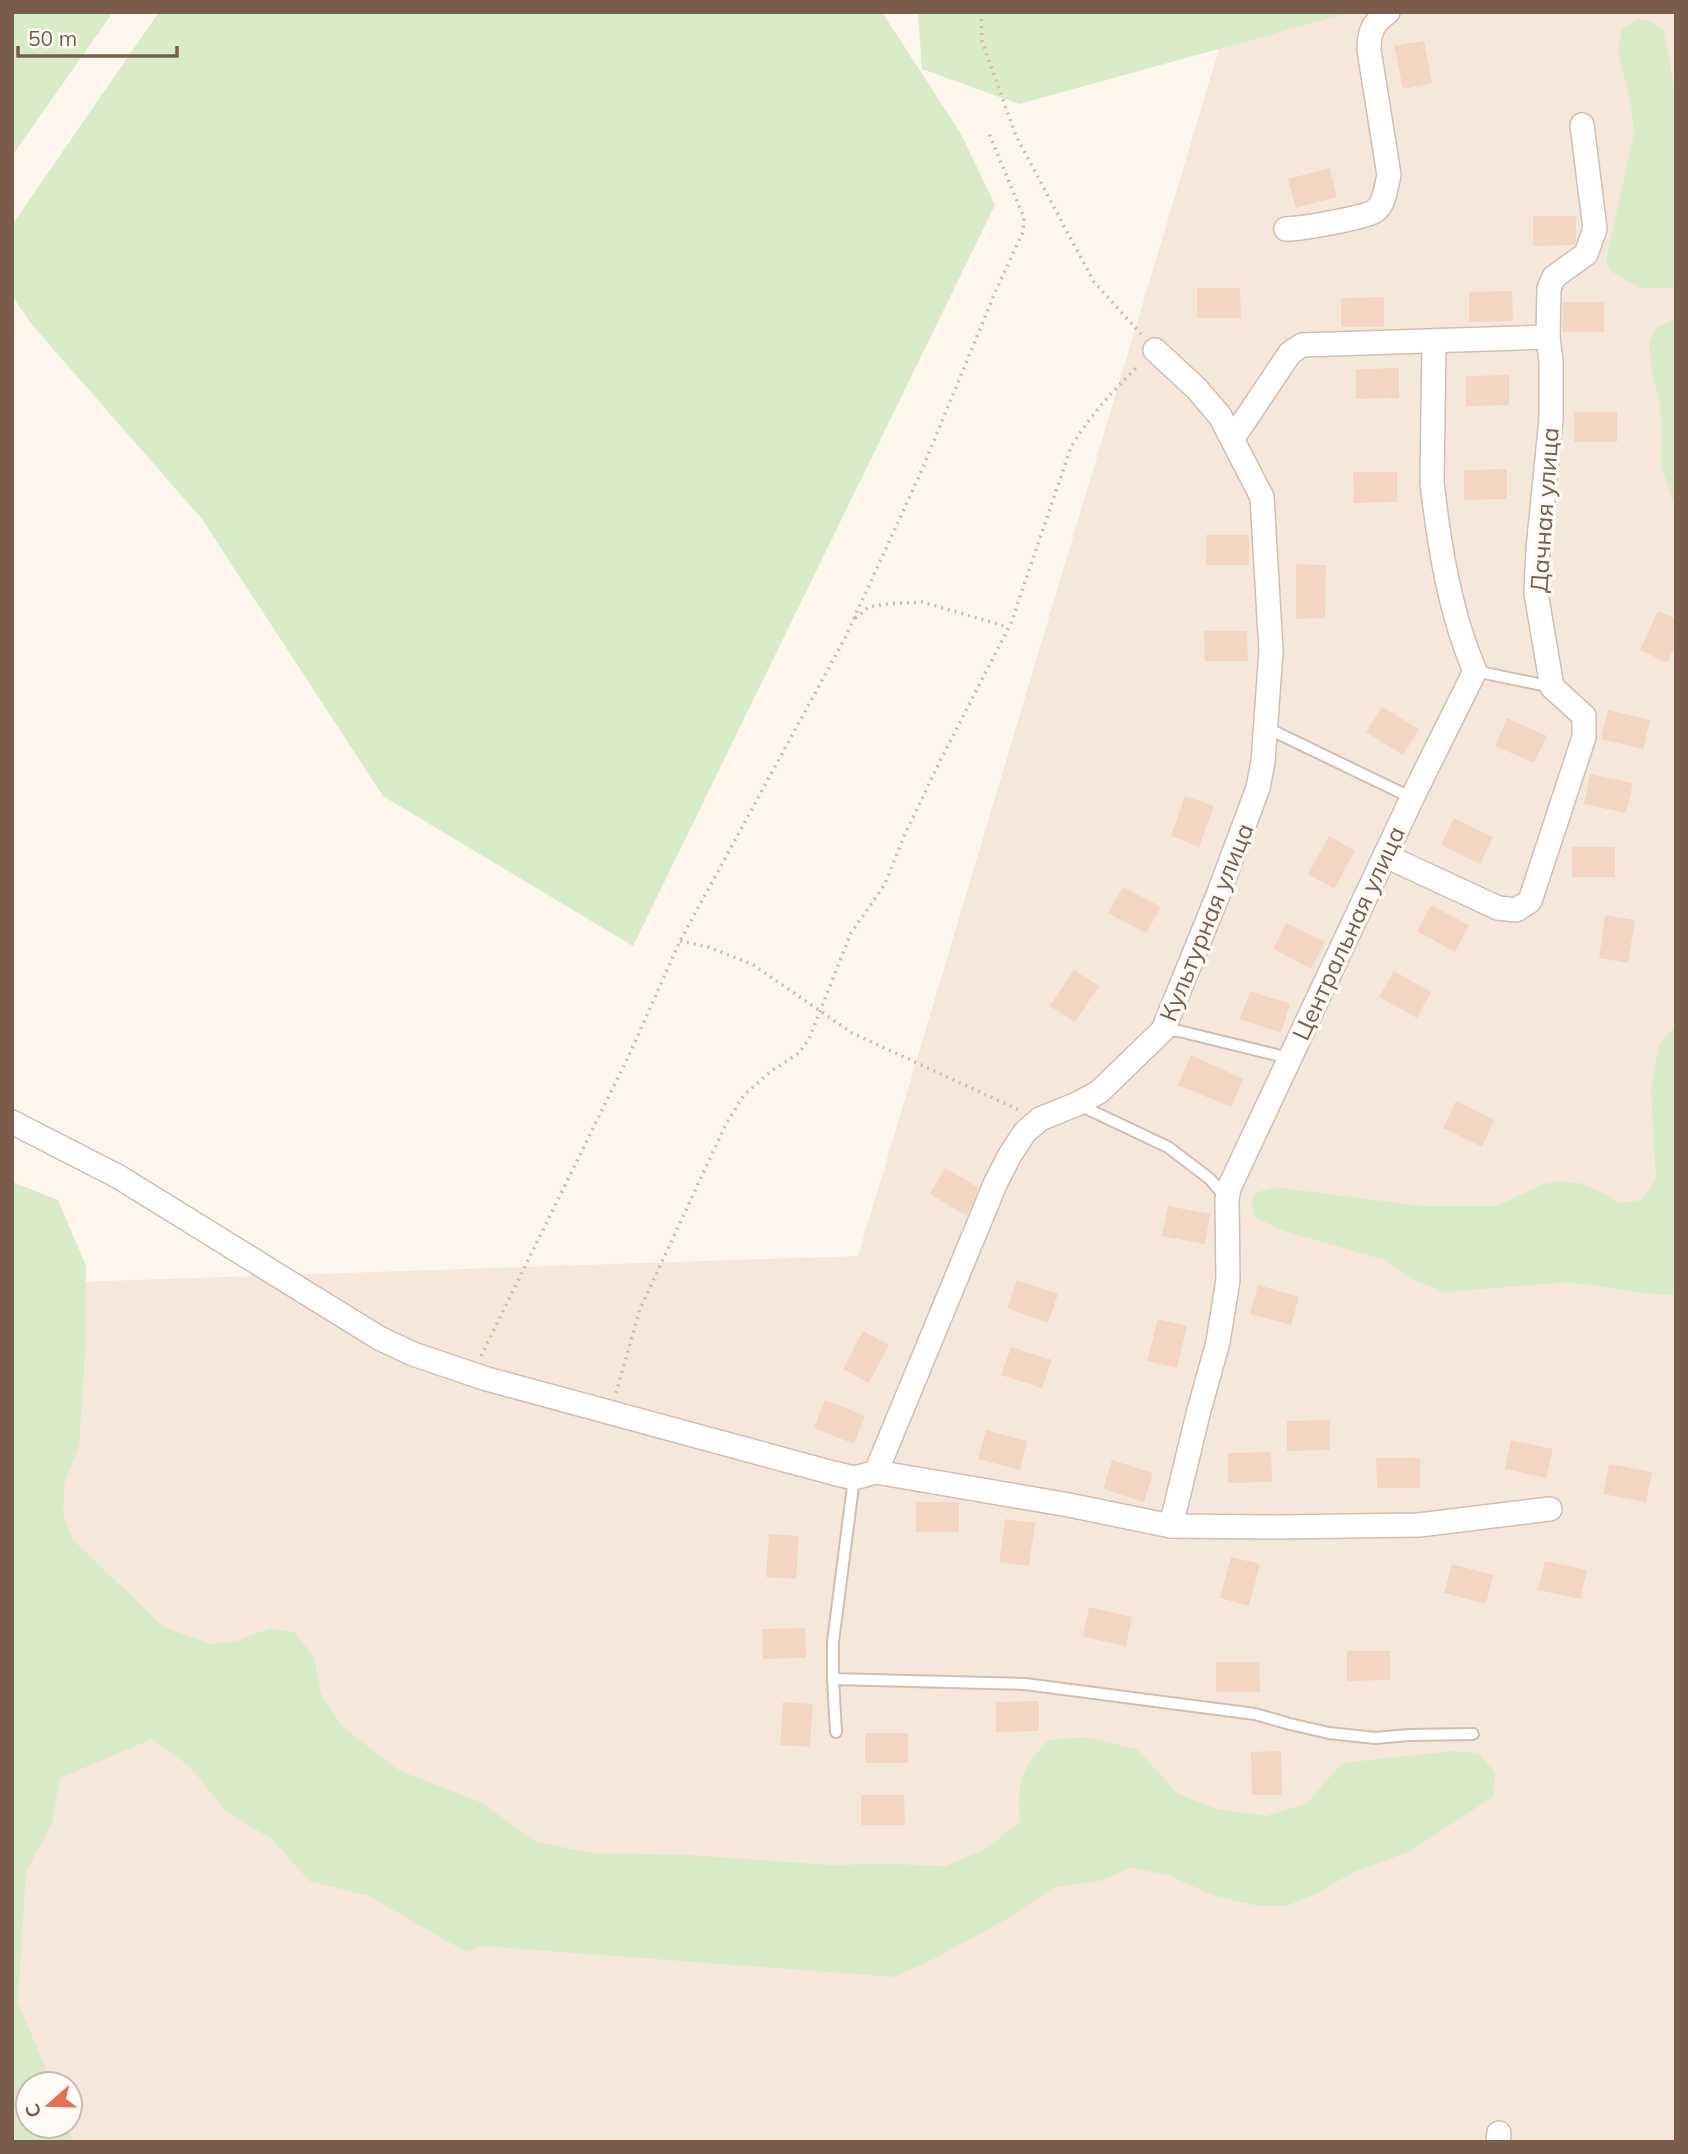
<svg xmlns="http://www.w3.org/2000/svg" width="1688" height="2154" viewBox="0 0 1688 2154" font-family="Mulish,sans-serif">
<style>
.residential{fill:#f5e8da;fill-rule:evenodd}
.green{fill:#d8ecc9}
.building{fill:#f3d5c3}
.lines{fill:none;stroke-linecap:round;stroke-linejoin:round}
.lane-casing{stroke:#d1beb0;stroke-width:14}
.street-casing{stroke:#d1beb0;stroke-width:26}
.path{stroke:#d9b8a5;stroke-width:3.5;stroke-dasharray:2 5;stroke-linecap:butt}
.lane{stroke:#fff;stroke-width:10}
.street{stroke:#fff;stroke-width:23}
.labels{text-anchor:middle;dominant-baseline:central;stroke-width:7;stroke-linejoin:round;paint-order:stroke}
.street-label{font-size:24px;fill:#7a5c4d;stroke:#fffaf3}
</style>
<rect width="100%" height="100%" fill="#fdf6ec"/>
<path class="residential" d="M1230,12H1676V2142H12V1284L858,1256ZM28,2084H70V2126H28Z"/>
<g class="green">
<polygon points="12,12 113,12 12,156"/>
<polygon points="159,12 882,12 961,134 995,205 633,946 383,796 202,519 33,326 12,296 12,225"/>
<polygon points="918,12 1353,12 1019,104 922,69"/>
<polygon points="1639,19 1651,21 1664,32 1676,98 1676,286 1672,288 1641,288 1610,271 1606,260 1634,133 1631,105 1618,50 1622,28"/>
<polygon points="1676,318 1676,510 1661,466 1662,426 1659,399 1652,371 1649,344 1656,328"/>
<polygon points="1676,1025 1676,1295 1651,1294 1570,1282 1445,1292 1416,1281 1384,1260 1284,1231 1255,1217 1251,1203 1255,1193 1274,1187 1421,1206 1497,1206 1543,1184 1559,1181 1579,1183 1602,1192 1619,1203 1642,1200 1656,1179 1651,1090 1659,1045"/>
<path d="M12,1182L58,1200L86,1266L85,1354L79,1447L65,1481L63,1513L73,1540L164,1627L210,1644L236,1641L271,1628L295,1633L314,1657L321,1694L342,1726L398,1770L480,1802L537,1842L592,1853L689,1855L830,1865L890,1864L945,1866L986,1849L1020,1821C1017,1781 1021,1770 1048,1740L1085,1737L1137,1749L1178,1794L1217,1809L1266,1816L1307,1803L1342,1763L1453,1751L1478,1753L1495,1772L1494,1796L1409,1852L1354,1872L1315,1894L1286,1906H1258L1212,1895L1168,1875L1131,1868L1099,1881L1055,1887L1009,1918L928,1962L894,1977L482,1946L466,1952L369,1896L309,1881L273,1840L226,1811L189,1766L152,1739L60,1778L52,1823L26,1872L18,2002L52,2084H28V2126H67L73,2142H12Z"/>
</g>
<g class="building">
<polygon points="1424,41 1432,83 1403,89 1394,46"/>
<polygon points="1330,168 1337,197 1296,208 1288,179"/>
<polygon points="1533,216 1576,216 1576,240 1574,245 1533,246"/>
<polygon points="1197,288 1240,288 1241,318 1197,318"/>
<polygon points="1512,291 1513,321 1469,322 1469,292"/>
<polygon points="1384,297 1384,327 1341,327 1341,298"/>
<polygon points="1563,302 1604,302 1604,332 1562,332"/>
<polygon points="1399,368 1399,398 1356,399 1356,369"/>
<polygon points="1509,375 1509,405 1466,406 1466,376"/>
<rect x="1574" y="412" width="43" height="30"/>
<polygon points="1507,469 1507,499 1464,500 1464,470"/>
<polygon points="1353,472 1397,472 1397,502 1354,503"/>
<rect x="1206" y="535" width="43" height="30"/>
<polygon points="1296,564 1326,565 1325,618 1296,619"/>
<polygon points="1658,611 1676,619 1676,644 1667,663 1640,650"/>
<polygon points="1204,631 1247,631 1248,661 1205,661"/>
<polygon points="1382,707 1419,729 1403,755 1366,732"/>
<polygon points="1608,710 1650,720 1643,749 1601,739"/>
<polygon points="1507,718 1547,736 1534,763 1495,746"/>
<polygon points="1590,774 1633,783 1626,813 1584,804"/>
<polygon points="1185,796 1214,806 1199,847 1171,836"/>
<polygon points="1454,818 1493,837 1480,864 1441,845"/>
<polygon points="1329,836 1355,851 1334,889 1308,874"/>
<rect x="1572" y="847" width="43" height="30"/>
<polygon points="1123,887 1161,907 1146,933 1108,913"/>
<polygon points="1431,905 1469,925 1455,952 1417,931"/>
<polygon points="1605,915 1635,920 1628,963 1599,958"/>
<polygon points="1286,923 1325,942 1311,969 1273,949"/>
<polygon points="1074,970 1099,986 1075,1022 1050,1006"/>
<polygon points="1394,971 1431,992 1417,1018 1379,997"/>
<polygon points="1250,991 1290,1004 1281,1033 1240,1019"/>
<polygon points="1191,1055 1243,1079 1231,1107 1178,1085"/>
<polygon points="1456,1101 1494,1120 1482,1147 1443,1128"/>
<polygon points="945,1168 979,1188 967,1216 930,1194"/>
<polygon points="1168,1206 1210,1214 1205,1244 1162,1236"/>
<polygon points="1017,1280 1058,1294 1048,1323 1007,1308"/>
<polygon points="1258,1285 1299,1297 1291,1325 1250,1314"/>
<polygon points="1158,1319 1187,1326 1177,1368 1147,1361"/>
<polygon points="863,1331 889,1345 869,1383 843,1369"/>
<polygon points="1011,1347 1052,1360 1042,1388 1001,1375"/>
<polygon points="825,1400 865,1416 854,1444 814,1428"/>
<polygon points="1330,1420 1330,1450 1287,1451 1287,1421"/>
<polygon points="986,1430 1027,1441 1020,1470 978,1459"/>
<polygon points="1511,1440 1553,1449 1546,1478 1505,1469"/>
<polygon points="1271,1452 1272,1482 1228,1483 1228,1453"/>
<polygon points="1376,1458 1420,1458 1420,1488 1377,1488"/>
<polygon points="1112,1460 1153,1473 1144,1502 1103,1489"/>
<polygon points="1609,1464 1652,1472 1646,1502 1603,1494"/>
<rect x="916" y="1502" width="43" height="30"/>
<polygon points="1005,1519 1035,1523 1029,1566 999,1562"/>
<polygon points="769,1534 799,1536 796,1579 766,1577"/>
<polygon points="1231,1557 1260,1564 1249,1606 1220,1598"/>
<polygon points="1545,1561 1587,1570 1580,1599 1538,1590"/>
<polygon points="1452,1564 1493,1575 1486,1604 1444,1593"/>
<polygon points="1089,1607 1132,1617 1126,1646 1083,1637"/>
<polygon points="805,1628 806,1658 763,1659 762,1629"/>
<polygon points="1347,1651 1390,1651 1390,1680 1347,1681"/>
<polygon points="1216,1662 1259,1662 1260,1692 1216,1692"/>
<polygon points="1039,1701 1039,1731 996,1732 996,1702"/>
<polygon points="783,1702 813,1704 810,1747 780,1745"/>
<rect x="865" y="1733" width="43" height="30"/>
<polygon points="1281,1751 1282,1795 1252,1795 1251,1752"/>
<polygon points="861,1795 904,1795 905,1825 861,1825"/>
</g>
<g class="lines">
<defs>
<g id="lane">
<polyline points="1475,671 1552,687"/>
<polyline points="1265,727 1412,798"/>
<polyline points="1163,1030 1179,1031 1289,1058"/>
<polyline points="1077,1104 1168,1147 1210,1179 1227,1199"/>
<polyline points="833,1679 1025,1684 1255,1714 1290,1724 1329,1733 1375,1738 1409,1735 1473,1734"/>
<polyline points="836,1732 833,1679 833,1642 854,1478"/>
</g>
<g id="street">
<path d="M1286,229C1300,229 1364,218 1375,211C1385,204 1386,187 1389,175L1369,50C1369,31 1373,23 1388,12"/>
<polyline points="1233,438 1290,353 1302,345 1548,337"/>
<polyline points="1386,856 1498,908 1516,910 1530,901 1584,737 1584,716 1552,687 1536,593 1538,549 1551,419 1551,362 1548,337 1549,288 1554,277 1586,254 1595,229 1582,125"/>
<polyline points="12,1122 119,1177 379,1338 413,1354 487,1379 833,1473 854,1478 876,1472 1069,1505 1171,1526 1278,1527 1419,1525 1550,1509"/>
<polyline points="876,1472 996,1182 1010,1155 1025,1132 1040,1119 1077,1104 1099,1092 1163,1030 1218,895 1258,788 1263,762 1271,651 1262,497 1220,416 1197,389 1155,350"/>
<path d="M1171,1526L1198,1414L1218,1342L1228,1280L1227,1200L1229,1188L1412,798L1475,671C1450,613 1439,545 1432,482L1434,342"/>
<polyline points="1498,2142 1499,2133"/>
</g>
</defs>
<use href="#lane" class="lane-casing"/>
<use href="#street" class="street-casing"/>
<g class="path">
<polyline points="981,12 982,41 1016,136 1094,282 1141,334"/>
<polyline points="855,618 869,607 886,604 922,602 1008,627"/>
<polyline points="680,941 708,947 752,964 852,1033 1019,1110"/>
<polyline points="481,1356 630,1053 680,941 844,640 921,472 997,288 1023,232 1024,218 988,131"/>
<path d="M616,1393L640,1309L726,1124L744,1095L770,1072L799,1053L809,1039L851,933L885,884L905,834L940,761L1011,623L1071,447C1091,414 1112,392 1139,365"/>
</g>
<use href="#lane" class="lane"/>
<use href="#street" class="street"/>
</g>
<g class="labels">
<g class="street-label">
<text transform="translate(1544 510) rotate(-86)">Дачная улица</text>
<text transform="translate(1206 922) rotate(-68)">Культурная улица</text>
<text transform="translate(1348 933) rotate(-65)">Центральная улица</text>
</g>
</g>
<rect width="1688" height="2154" fill="none" stroke="#7a5c4d" stroke-width="28"/>
<g transform="translate(49 2105) rotate(250)"><circle r="33" fill="#fffaf3" stroke="#cabbb1" stroke-width="2"/>
<path d="M0-5L12 26L0 18L-12 26Z" fill="#e76f51"/>
<text y="-10" font-size="19" font-weight="bold" text-anchor="middle" fill="#7a5c4d">С</text>
</g>
<path d="M18 46v10h159v-10" fill="none" stroke="#7a5c4d" stroke-width="3.5"/>
<text x="28" y="46" font-size="21" fill="#7a5c4d" stroke="#fffaf3" stroke-width="5" paint-order="stroke">50 m</text>
</svg>
